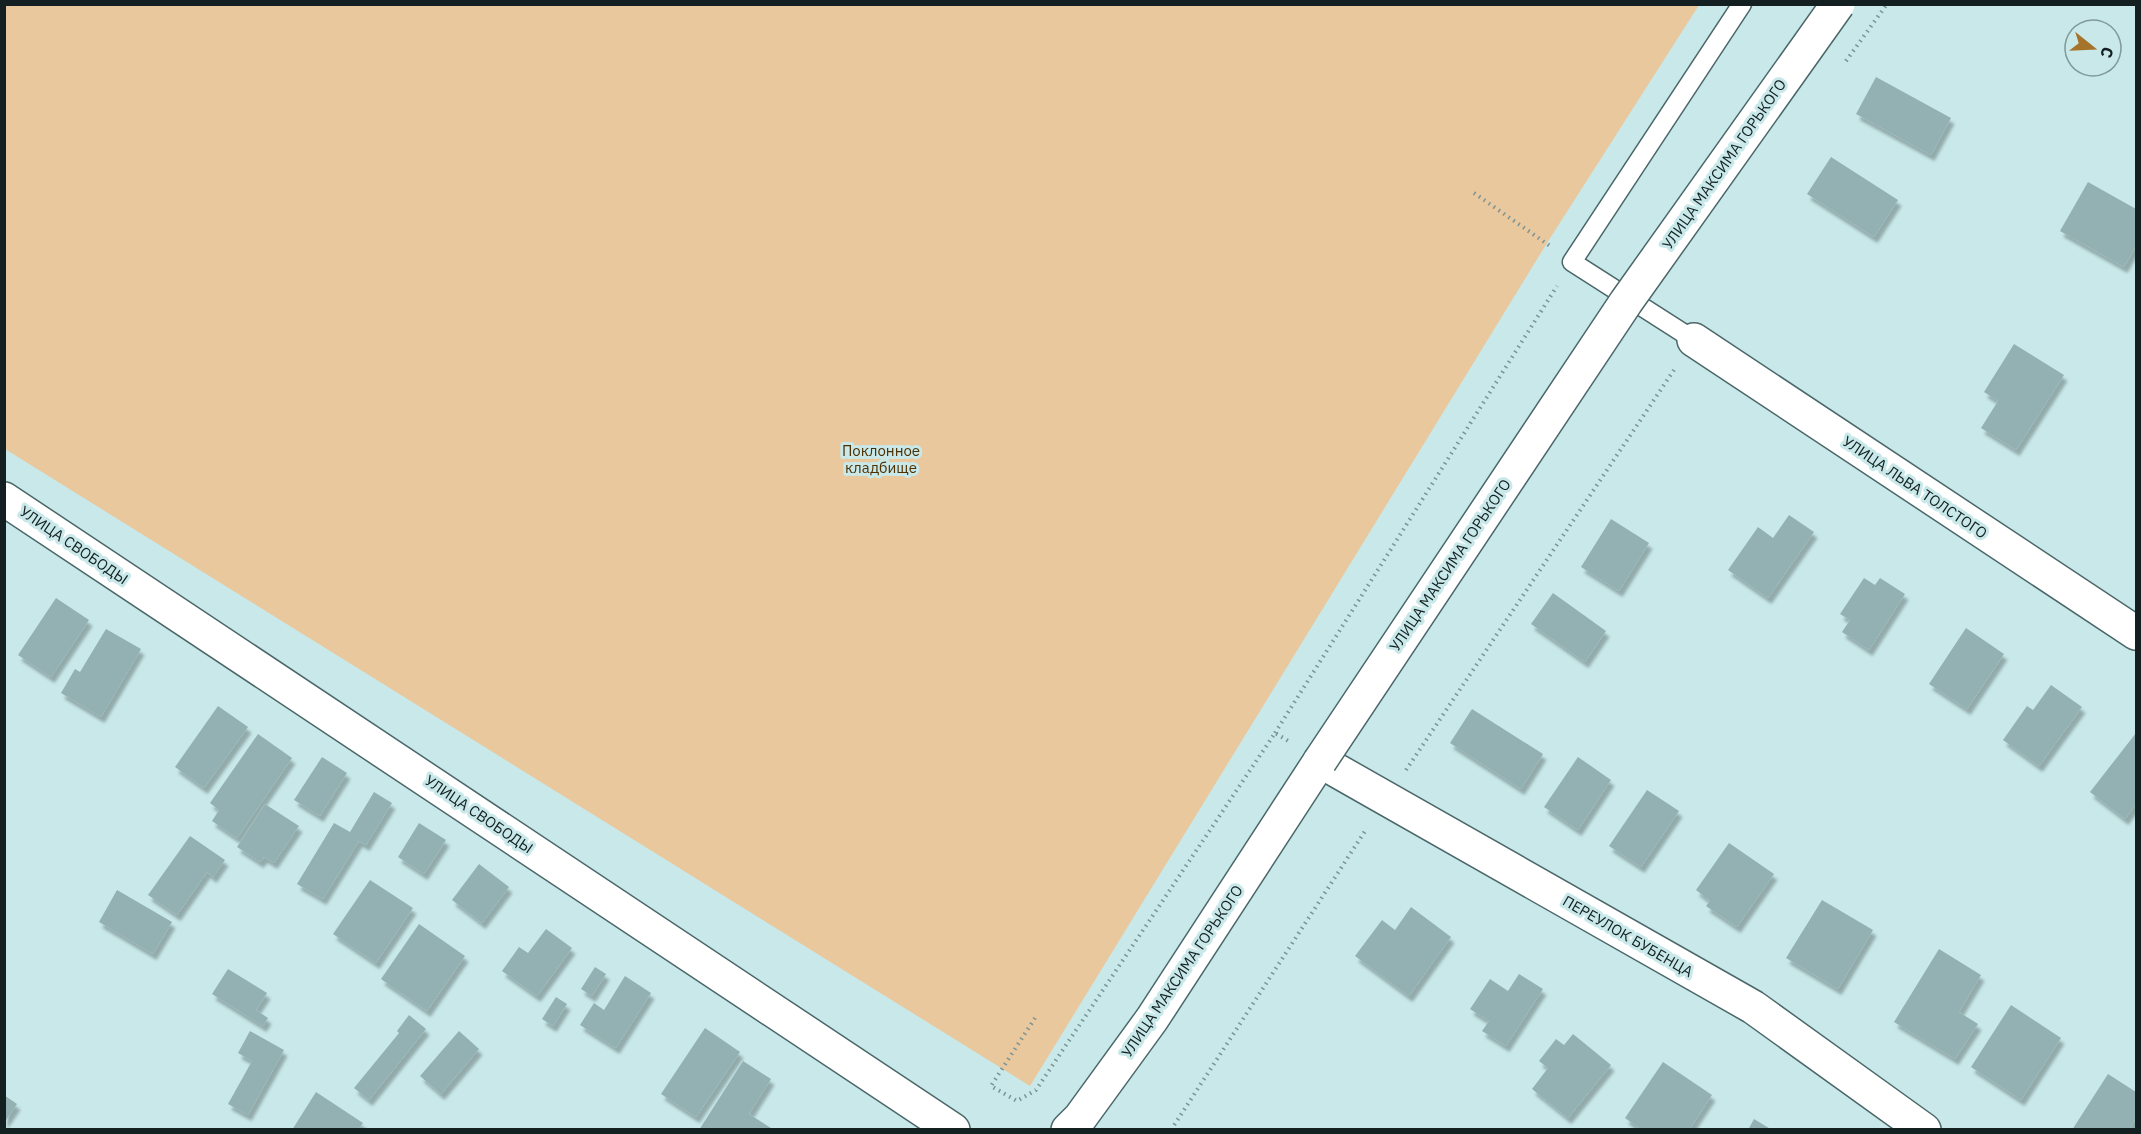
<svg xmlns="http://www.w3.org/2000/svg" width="2141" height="1134" viewBox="0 0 2141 1134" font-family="'IBM Plex Sans',sans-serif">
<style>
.green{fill:#e9c89d}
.building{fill:#93b1b2;filter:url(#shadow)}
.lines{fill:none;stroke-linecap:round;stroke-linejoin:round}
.lane-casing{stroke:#4b6769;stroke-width:21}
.street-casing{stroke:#4b6769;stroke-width:36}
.secondary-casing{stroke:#4b6769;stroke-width:36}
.path{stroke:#7c9394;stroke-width:4;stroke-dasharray:1.5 4.5;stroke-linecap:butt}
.lane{stroke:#fff;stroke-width:18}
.street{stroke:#fff;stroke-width:33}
.secondary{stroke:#fff;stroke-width:33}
.secondary-bridge-casing{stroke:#4b6769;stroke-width:36;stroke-linecap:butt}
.path-bridge{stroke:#7c9394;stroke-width:4;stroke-dasharray:1.5 4.5;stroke-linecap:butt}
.secondary-bridge{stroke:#fff;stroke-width:33}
.labels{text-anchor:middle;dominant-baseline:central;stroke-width:6;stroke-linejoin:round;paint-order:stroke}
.street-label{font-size:15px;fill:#131f20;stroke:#c8e8e9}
.park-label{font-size:15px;fill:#4e3000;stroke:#c8e8e9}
</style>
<defs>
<filter id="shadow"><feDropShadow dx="3.5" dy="6" stdDeviation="1.5" flood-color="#0004"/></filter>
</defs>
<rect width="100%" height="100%" fill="#c8e8e9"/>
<polygon class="green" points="4,5 5,4 1699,5 1547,243 1030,1086 5,449"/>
<g class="building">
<polygon points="1876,77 1951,118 1931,155 1856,114"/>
<polygon points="1831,157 1898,200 1874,237 1807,194"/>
<polygon points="2088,182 2136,209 2136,246 2124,267 2060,231"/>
<polygon points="2014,344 2064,375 2016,450 1981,428 1998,401 1984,392"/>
<polygon points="1789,515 1814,532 1768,598 1728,570 1758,527 1773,538"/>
<polygon points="1611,519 1649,543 1619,591 1581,567"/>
<polygon points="1864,578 1875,585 1880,578 1905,594 1869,650 1842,632 1850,620 1840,614"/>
<polygon points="1553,593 1606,631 1585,662 1531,624"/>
<polygon points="56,598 89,620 51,677 18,655"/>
<polygon points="1966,628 2004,654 1967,709 1929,684"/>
<polygon points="106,629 141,649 101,717 61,693 75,669 80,672"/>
<polygon points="2051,685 2082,707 2039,766 2003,740 2027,706 2033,710"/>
<polygon points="218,706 248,727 204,788 175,767"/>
<polygon points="1472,709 1543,754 1521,789 1450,743"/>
<polygon points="2136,733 2136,804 2125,819 2090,792"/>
<polygon points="258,734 292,758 237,838 212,821 219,810 210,803"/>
<polygon points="322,757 347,773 320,816 294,800"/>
<polygon points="1578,757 1611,780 1578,830 1544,807"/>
<polygon points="1647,790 1679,811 1641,867 1609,846"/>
<polygon points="374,792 392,803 366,845 359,841 323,899 297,884 334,823 350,832"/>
<polygon points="265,804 299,826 274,863 264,857 260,862 237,847"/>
<polygon points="419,823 446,840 424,874 398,857"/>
<polygon points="190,836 225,860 213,877 207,872 177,915 148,895"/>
<polygon points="1729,843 1774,874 1737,927 1706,906 1710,901 1696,890"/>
<polygon points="479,864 509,887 482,923 452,900"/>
<polygon points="370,880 413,908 376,963 333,934"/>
<polygon points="117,890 172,922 153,954 99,922"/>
<polygon points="1822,900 1873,930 1838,989 1786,958"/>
<polygon points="1411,907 1451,937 1409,996 1355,956 1382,920 1395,930"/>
<polygon points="419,924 465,956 427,1011 381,979"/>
<polygon points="546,929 572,948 537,996 502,971 519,947 528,953"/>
<polygon points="1939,949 1981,975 1959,1012 1978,1024 1955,1059 1894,1022"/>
<polygon points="595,967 606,974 592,996 581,989"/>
<polygon points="228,969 267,993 256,1010 268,1018 263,1026 212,994"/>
<polygon points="1519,974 1543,989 1506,1046 1482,1031 1489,1021 1470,1009 1490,979 1508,991"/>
<polygon points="625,976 651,993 616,1048 580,1025 594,1003 604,1010"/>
<polygon points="556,997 567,1004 553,1026 542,1019"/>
<polygon points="2011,1005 2061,1038 2021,1100 1971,1067"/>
<polygon points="409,1015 426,1029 369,1100 354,1088 399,1033 397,1031"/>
<polygon points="705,1028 740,1052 696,1117 661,1094"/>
<polygon points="250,1031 284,1050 248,1115 228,1104 252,1061 238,1053"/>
<polygon points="459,1031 479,1049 441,1094 420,1076"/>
<polygon points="1573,1034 1611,1065 1568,1118 1532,1089 1548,1068 1539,1061 1556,1039 1564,1045"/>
<polygon points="743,1061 771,1079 749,1114 774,1130 699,1130"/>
<polygon points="1663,1062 1712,1095 1689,1130 1642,1130 1625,1118"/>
<polygon points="2108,1074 2136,1092 2136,1118 2129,1130 2072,1130"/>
<polygon points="316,1092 363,1123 358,1130 292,1130"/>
<polygon points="4,1095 17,1104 4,1123"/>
<polygon points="1754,1119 1772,1130 1748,1130"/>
</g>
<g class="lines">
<defs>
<polyline id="lane" points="1694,340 1572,262 1742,4"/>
<g id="street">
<polyline points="1694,340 2136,633"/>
<polyline points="4,499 953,1130"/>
<polyline points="1320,761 1753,1007 1924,1130"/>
</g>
<polyline id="secondary" points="1068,1130 1080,1118 1152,1019 1320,761"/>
</defs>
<use href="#lane" class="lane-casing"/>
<use href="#street" class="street-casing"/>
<use href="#secondary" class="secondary-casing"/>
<g class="path">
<polyline points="1474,193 1550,246"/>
<polyline points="1275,733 1557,286"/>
<polyline points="1406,770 1674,370"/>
<polyline points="1035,1018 991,1086 1017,1101 1036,1090 1275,733 1290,742"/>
<polyline points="1171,1130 1367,828"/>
</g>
<use href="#lane" class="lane"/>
<use href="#street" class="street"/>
<use href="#secondary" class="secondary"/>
<defs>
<polyline id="secondary-bridge" points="1320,761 1626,302 1838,4"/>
</defs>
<use href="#secondary-bridge" class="secondary-bridge-casing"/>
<polyline class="path-bridge" points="1846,61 1887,4"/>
<use href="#secondary-bridge" class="secondary-bridge"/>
</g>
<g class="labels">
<g class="street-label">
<text transform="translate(1724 164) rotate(-55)">УЛИЦА МАКСИМА ГОРЬКОГО</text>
<text transform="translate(1915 487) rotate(34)">УЛИЦА ЛЬВА ТОЛСТОГО</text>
<text transform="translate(74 545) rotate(34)">УЛИЦА СВОБОДЫ</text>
<text transform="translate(1450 565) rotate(-56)">УЛИЦА МАКСИМА ГОРЬКОГО</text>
<text transform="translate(479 814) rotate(34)">УЛИЦА СВОБОДЫ</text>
<text transform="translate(1628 936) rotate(30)">ПЕРЕУЛОК БУБЕНЦА</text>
<text transform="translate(1182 971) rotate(-56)">УЛИЦА МАКСИМА ГОРЬКОГО</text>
</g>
<g class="park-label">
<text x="881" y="450">Поклонное<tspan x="881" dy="17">кладбище</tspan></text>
</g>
</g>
<rect width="2141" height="1134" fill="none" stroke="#131f20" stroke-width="12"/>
<g transform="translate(2093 48) rotate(108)"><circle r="28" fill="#c8e8e9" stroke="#809899" stroke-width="1.5"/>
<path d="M0-4.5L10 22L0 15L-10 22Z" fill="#a5742a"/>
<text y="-9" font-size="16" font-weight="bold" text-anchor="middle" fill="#131f20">С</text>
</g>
</svg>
